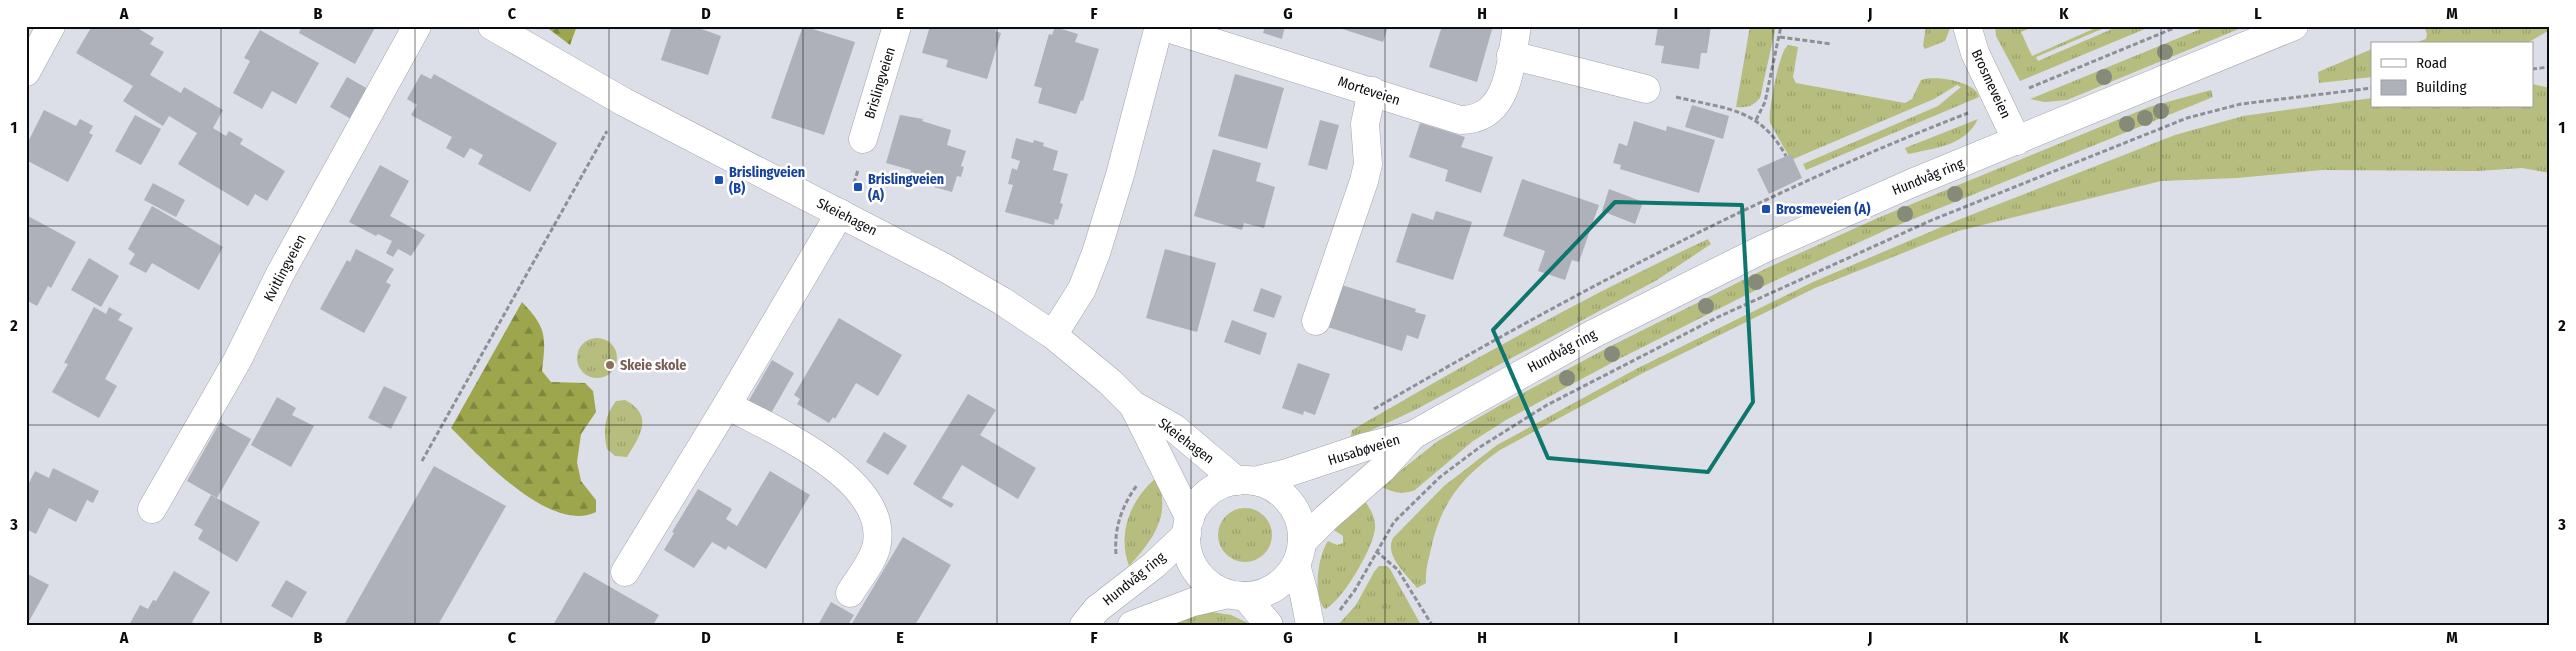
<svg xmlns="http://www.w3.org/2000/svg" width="2576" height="651" viewBox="0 0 2576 651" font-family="'Fira Sans Condensed',sans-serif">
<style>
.grass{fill:url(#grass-tufts)}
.forest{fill:url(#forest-firs)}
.building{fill:#aeb1b9}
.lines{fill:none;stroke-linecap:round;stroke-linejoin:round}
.minor-casing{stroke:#a2a4ac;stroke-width:29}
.major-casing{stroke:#a2a4ac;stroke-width:29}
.path{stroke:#8e9096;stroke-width:3;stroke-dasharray:5 2.5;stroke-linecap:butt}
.minor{stroke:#fff;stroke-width:28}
.major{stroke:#fff;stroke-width:28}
.tree{fill:#868a78}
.marked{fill:none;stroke:#0f766e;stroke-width:4;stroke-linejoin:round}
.grid{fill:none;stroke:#0b0c0f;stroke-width:1;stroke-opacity:0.55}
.transit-dot{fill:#1a4fb4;stroke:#fff;stroke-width:2}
.education-dot{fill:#8d6e63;stroke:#fff;stroke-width:2}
.labels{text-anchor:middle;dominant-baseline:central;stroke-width:5;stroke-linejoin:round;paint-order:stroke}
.street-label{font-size:14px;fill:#0b0c0f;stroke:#fff}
.transit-label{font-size:14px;font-weight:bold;fill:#164399;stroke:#fff;text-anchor:start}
.education-label{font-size:14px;font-weight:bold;fill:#785e54;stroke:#fff;text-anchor:start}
.neatline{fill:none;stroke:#0b0c0f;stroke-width:2}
.grid-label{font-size:16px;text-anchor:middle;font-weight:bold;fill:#0b0c0f}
</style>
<defs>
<pattern id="grass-tufts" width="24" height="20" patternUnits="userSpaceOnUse" patternTransform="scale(1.25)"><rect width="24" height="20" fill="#b6bd7e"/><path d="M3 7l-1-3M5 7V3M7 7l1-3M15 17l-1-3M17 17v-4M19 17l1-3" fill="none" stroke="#9ba16c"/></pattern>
<pattern id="forest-firs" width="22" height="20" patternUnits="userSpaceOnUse" patternTransform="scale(1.25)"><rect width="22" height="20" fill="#9ea64d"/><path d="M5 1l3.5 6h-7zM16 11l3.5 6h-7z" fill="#7f863e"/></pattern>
</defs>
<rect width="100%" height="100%" fill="#dcdfe7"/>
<g class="grass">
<path d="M1750,26H1776L1760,98C1753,106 1747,108 1736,107Z"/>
<polygon points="1926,26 1951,26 1945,41 1925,49 1923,46"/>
<polygon points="1995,26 2035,26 2021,32 2032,56 2100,26 2109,26 2036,57 2038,61 2119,26 2152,26 2020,81 1996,36"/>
<polygon points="2208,26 2246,26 2067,100 2045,102 2030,99"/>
<polygon points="2424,26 2550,26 2550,30 2525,44 2412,44 2426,39 2427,34"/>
<path d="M1788,45L1798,47L1793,77L1796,83L1905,103L1912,99L1921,80C1934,75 1976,81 1979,97L1806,170L1803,164L1938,106L1961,87L1957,85L1934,99L1791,160L1770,123C1768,111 1779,51 1788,45Z"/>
<polygon points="2372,49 2372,77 2319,83 2318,72"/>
<path d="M2532,84L2550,88V173L2522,168L2478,171L2322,170L2237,178L2161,181L1958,231L1815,288L1641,374L1500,450C1462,477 1441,502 1431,549C1428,561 1425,572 1426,583L1417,588C1407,575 1384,556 1393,538L1444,486L1497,445L1638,368L1813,282L1953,222L2175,135L2243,116L2372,98V106H2532Z"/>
<path d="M2211,90L2213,97L1886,230L1772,282L1615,361L1506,420L1473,441L1415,490C1403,495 1392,493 1381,486L1438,441L1497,407L1609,347L1767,268L1880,217L2149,107Z"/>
<path d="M1978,119C1965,146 1935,148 1908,154L1905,148Z"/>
<path d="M1708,239L1711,244L1657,280L1415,410L1350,440L1352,430C1469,362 1586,296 1708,239Z"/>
<circle cx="597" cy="358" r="20"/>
<path d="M625,400C654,415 641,435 627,457L615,456L607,449C603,431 604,416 616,401Z"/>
<path d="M1156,478C1173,513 1153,540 1129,566C1117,534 1130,500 1156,478Z"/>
<path d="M1364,500C1370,508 1376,518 1375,528C1374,547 1342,602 1325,609C1312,595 1318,556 1328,541L1337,545L1343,543V536L1334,530Z"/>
<circle cx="1245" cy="535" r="27"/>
<polygon points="1379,566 1387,566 1390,569 1421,625 1338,625 1356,605 1374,572"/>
<polygon points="1212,612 1231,615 1252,625 1163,625 1181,618"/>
</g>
<g class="forest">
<polygon points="545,26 577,26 570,45"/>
<path d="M522,302C547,328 546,336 542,371L551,382L585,383L593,391L596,412L581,434L577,462L581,481L596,500V512C551,534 480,457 451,428Z"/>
</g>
<g class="building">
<polygon points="92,26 134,26 154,38 150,44 164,52 150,75 181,93 184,87 223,110 213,128 226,136 229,131 243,139 240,144 285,171 267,201 255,194 248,206 178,164 197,133 169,116 163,126 123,101 133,86 76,53"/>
<polygon points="302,26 376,26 355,64 299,33"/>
<polygon points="672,26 693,26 721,36 708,75 661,60"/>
<polygon points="803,26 855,42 824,135 771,118"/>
<polygon points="930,26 997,26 995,31 1001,33 987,79 946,67 948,60 922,53"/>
<polygon points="1265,26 1285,26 1282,39 1263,33"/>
<polygon points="1333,26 1388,26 1383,42"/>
<polygon points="1442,26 1493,26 1477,82 1429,67"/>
<polygon points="1658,26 1711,26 1707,53 1701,53 1699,69 1661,63 1664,46 1655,45"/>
<polygon points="1055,27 1078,34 1075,42 1099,49 1083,101 1081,100 1076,114 1038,103 1042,88 1034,86 1049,34 1052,35"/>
<polygon points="260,30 319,63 296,104 272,91 262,109 233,93 250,61 244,58"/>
<polygon points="421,74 431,79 434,74 557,143 530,192 478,164 483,155 470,148 464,158 446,148 452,137 411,115 417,105 407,99"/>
<polygon points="1235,74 1284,88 1267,149 1218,136"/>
<polygon points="347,77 368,89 351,119 330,107"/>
<polygon points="1692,105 1729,116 1723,139 1685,127"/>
<polygon points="44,110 76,126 80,119 93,126 89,133 93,135 68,182 26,160 26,146"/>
<polygon points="135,115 161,129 141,165 115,151"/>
<polygon points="900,115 923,119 922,121 951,130 947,145 966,151 961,166 964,167 961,177 957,176 952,192 934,187 937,178 927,175 926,180 910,175 911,170 886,163"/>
<polygon points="1320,120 1339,125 1327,170 1308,165"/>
<polygon points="1634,121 1666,131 1667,126 1715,140 1699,193 1620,169 1621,165 1613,163 1619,143 1627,146"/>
<polygon points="1420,123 1465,137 1461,147 1493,157 1481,193 1445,181 1448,170 1409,157"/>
<polygon points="1016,138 1033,143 1034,140 1044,143 1043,146 1058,151 1053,170 1068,174 1060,203 1063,204 1058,220 1055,219 1054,225 1005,212 1013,185 1008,184 1012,168 1017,170 1020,161 1011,158"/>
<polygon points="1213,149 1261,163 1256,181 1275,187 1264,228 1244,223 1242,230 1194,216"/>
<polygon points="1791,154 1802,178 1769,194 1757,169"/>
<polygon points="380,165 409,181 390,216 425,235 411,256 398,249 393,257 386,253 392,241 378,234 376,236 349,222"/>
<polygon points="1522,179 1599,205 1579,262 1572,260 1565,280 1538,271 1545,251 1503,236"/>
<polygon points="153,183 185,200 176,217 144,200"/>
<polygon points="1609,189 1643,202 1635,224 1602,211"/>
<polygon points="152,206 223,247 199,290 152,263 146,273 129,264 135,254 128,249"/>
<polygon points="1436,211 1472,222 1453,280 1396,262 1412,213 1433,220"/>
<polygon points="26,215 76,242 51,288 48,286 37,306 26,300"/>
<polygon points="356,249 394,269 386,282 391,285 364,333 320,309 347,260 350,262"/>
<polygon points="1165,249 1216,263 1197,332 1146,318"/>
<polygon points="89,258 119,276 101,307 71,290"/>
<polygon points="1342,285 1416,309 1415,312 1426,315 1418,339 1407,335 1402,351 1328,327"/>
<polygon points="1261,288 1282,296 1274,318 1253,311"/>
<polygon points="94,307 106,314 109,307 122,314 118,320 133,328 105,379 117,386 99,418 52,392 68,364 64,363"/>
<polygon points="839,318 902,355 878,396 856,383 835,419 833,417 829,423 797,404 800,399 794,395"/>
<polygon points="1232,320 1267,333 1260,355 1224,342"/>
<polygon points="772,360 794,373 770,415 748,402"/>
<polygon points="1298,363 1330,374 1315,415 1304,411 1303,415 1282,408"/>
<polygon points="384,386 407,397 391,429 368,418"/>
<polygon points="968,394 996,410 980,435 1036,468 1018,499 962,465 942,498 954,504 951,508 913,484"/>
<polygon points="277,397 296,408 292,415 314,426 291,467 251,445"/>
<polygon points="220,422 251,439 217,498 187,481"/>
<polygon points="884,432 907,446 888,475 866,462"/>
<polygon points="434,466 506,506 438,625 344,625"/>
<polygon points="53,468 99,491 93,503 87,500 76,522 49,508 36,534 26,529 26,489 35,471 49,478"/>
<polygon points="770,471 810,495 766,569 728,546 726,550 712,542 694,568 664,550 674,533 672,532 698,489 732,509 726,519 737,526"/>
<polygon points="211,495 260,522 237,562 198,539 203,530 194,525"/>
<polygon points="903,537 951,565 915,625 851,625"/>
<polygon points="174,571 210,592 192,622 197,625 129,625 140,605 148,609 153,600 156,601"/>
<polygon points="584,572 659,615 653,625 553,625"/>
<polygon points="26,573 49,585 27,625 26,625"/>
<polygon points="286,580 307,592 292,618 271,606"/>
<polygon points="831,602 854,615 848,625 818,625"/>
</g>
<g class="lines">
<defs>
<g id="minor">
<polyline points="492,26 624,102 945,268 1002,301 1053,335 1110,382 1133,405 1174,428 1237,481"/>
<path d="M1161,26L1460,120C1510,120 1510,64 1517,26"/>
<polyline points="1967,26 1975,53 2017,141"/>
<polyline points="1511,55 1646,89"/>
<polyline points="26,72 51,26"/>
<polyline points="863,139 897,26"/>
<polyline points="1316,321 1364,181 1368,164 1365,124 1372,91"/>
<polyline points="1053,335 1082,289 1096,253 1120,175 1159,26"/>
<path d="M727,405C773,430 887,478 877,543C875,560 859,578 850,593"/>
<polyline points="1133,405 1190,519"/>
<polyline points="152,509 237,361 280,274 417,26"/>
<polyline points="1296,565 1304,594 1310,625"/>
<polyline points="625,572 727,405 840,213"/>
<polyline points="1245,596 1269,625"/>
</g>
<g id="major">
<circle cx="1244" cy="538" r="58"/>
<polyline points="1254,481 1287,473 1365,447 1413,435 1593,334 1763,249 1912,183 2294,26"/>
<polyline points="1302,542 1326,518 1382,469 1413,435"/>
<polyline points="1084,625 1097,609 1154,565 1187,534"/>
<polyline points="1132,625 1193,602 1228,594"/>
</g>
</defs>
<use href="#minor" class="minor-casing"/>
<use href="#major" class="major-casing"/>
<g class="path">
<polyline points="1780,37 1831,44"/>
<polyline points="2532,69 2550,67"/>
<polyline points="2029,88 2179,26"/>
<path d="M1676,97C1725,109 1759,107 1786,156"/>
<polyline points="1756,120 1765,102 1781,26"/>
<polyline points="854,183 858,170"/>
<path d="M1374,409C1565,298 1761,193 1968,113"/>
<polyline points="422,461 607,131"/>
<polyline points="1376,551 1398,570 1432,625"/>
<path d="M1116,554C1114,527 1122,506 1137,485"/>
<polyline points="1340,610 1355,590 1394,522 1440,477 1480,447 1547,405 1718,317 1932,220 2187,118 2241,104 2372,88"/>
</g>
<use href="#minor" class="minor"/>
<use href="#major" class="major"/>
</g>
<g class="tree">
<circle cx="2165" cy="52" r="8"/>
<circle cx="2104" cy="77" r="8"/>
<circle cx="2161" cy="111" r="8"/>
<circle cx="2145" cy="118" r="8"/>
<circle cx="2127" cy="124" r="8"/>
<circle cx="1955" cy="194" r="8"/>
<circle cx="1905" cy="214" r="8"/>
<circle cx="1756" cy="282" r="8"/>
<circle cx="1706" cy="306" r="8"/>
<circle cx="1612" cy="354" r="8"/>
<circle cx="1567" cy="378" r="8"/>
</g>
<path class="marked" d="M1615,202L1742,205L1753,402L1708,472L1548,458L1493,330Z"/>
<path class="grid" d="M221,26V625M415,26V625M609,26V625M803,26V625M997,26V625M1191,26V625M1385,26V625M1579,26V625M1773,26V625M1967,26V625M2161,26V625M2355,26V625M26,226H2550M26,425H2550"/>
<g class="transit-dot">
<rect x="714" y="175" width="10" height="10" rx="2.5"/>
<rect x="853" y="182" width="10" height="10" rx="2.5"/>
<rect x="1761" y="204" width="10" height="10" rx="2.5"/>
</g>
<circle class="education-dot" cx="610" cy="365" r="5"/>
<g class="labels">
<g class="street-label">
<text transform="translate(880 83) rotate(-73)">Brislingveien</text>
<text transform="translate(1991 84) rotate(65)">Brosmeveien</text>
<text transform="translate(1369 91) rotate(18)">Morteveien</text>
<text transform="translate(1928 177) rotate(-22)">Hundvåg ring</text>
<text transform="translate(847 217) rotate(27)">Skeiehagen</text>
<text transform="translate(285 268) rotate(-62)">Kvitlingveien</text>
<text transform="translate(1562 351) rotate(-28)">Hundvåg ring</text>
<text transform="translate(1186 441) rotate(37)">Skeiehagen</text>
<text transform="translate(1364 450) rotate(-17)">Husabøveien</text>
<text transform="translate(1134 579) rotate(-39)">Hundvåg ring</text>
</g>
<g class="transit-label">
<text x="729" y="172">Brislingveien<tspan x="729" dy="16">(B)</tspan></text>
<text x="868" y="179">Brislingveien<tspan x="868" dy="16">(A)</tspan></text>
<text x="1776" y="209">Brosmeveien (A)</text>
</g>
<g class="education-label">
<text x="620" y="365">Skeie skole</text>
</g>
</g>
<rect width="2576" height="651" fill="none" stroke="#ffffff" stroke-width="55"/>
<rect x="2371" y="42" width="162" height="65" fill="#ffffff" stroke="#9d9e9f"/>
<rect x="2381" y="59" width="25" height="8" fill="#ffffff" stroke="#9d9e9f"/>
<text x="2416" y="68" font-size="15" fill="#0b0c0f">Road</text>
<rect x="2381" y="80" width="25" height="15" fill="#aeb1b9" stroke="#9d9e9f"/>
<text x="2416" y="92" font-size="15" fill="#0b0c0f">Building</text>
<rect x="28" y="28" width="2520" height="596" class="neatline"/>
<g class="grid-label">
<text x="124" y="19">A</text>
<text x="318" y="19">B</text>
<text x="512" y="19">C</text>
<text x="706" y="19">D</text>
<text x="900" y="19">E</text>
<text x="1094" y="19">F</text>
<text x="1288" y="19">G</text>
<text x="1482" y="19">H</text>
<text x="1676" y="19">I</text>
<text x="1870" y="19">J</text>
<text x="2064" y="19">K</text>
<text x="2258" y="19">L</text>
<text x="2452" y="19">M</text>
<text x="14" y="133">1</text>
<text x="2562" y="133">1</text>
<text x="14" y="331">2</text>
<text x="2562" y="331">2</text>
<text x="14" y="530">3</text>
<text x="2562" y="530">3</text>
<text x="124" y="643">A</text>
<text x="318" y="643">B</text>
<text x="512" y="643">C</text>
<text x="706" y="643">D</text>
<text x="900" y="643">E</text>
<text x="1094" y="643">F</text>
<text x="1288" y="643">G</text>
<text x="1482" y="643">H</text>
<text x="1676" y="643">I</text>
<text x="1870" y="643">J</text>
<text x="2064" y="643">K</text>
<text x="2258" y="643">L</text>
<text x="2452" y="643">M</text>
</g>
</svg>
